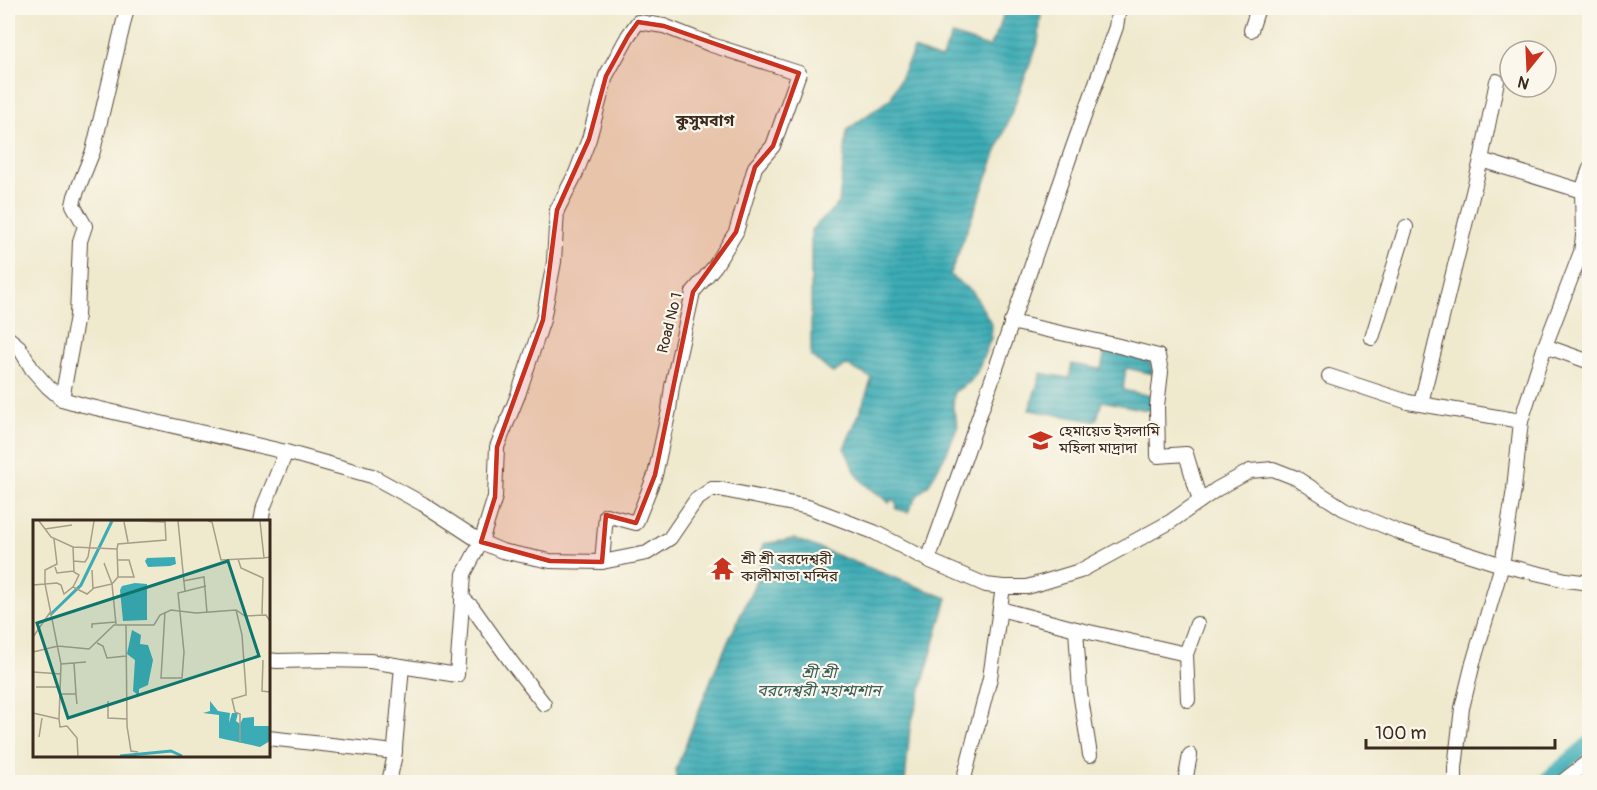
<svg xmlns="http://www.w3.org/2000/svg" width="1597" height="790" viewBox="0 0 1597 790" font-family="Pangolin,'Noto Sans Bengali',sans-serif">
<style>
.water{fill:url(#water-rules);stroke:#3b6b6a;stroke-width:1.5}
.lines{fill:none;stroke-linecap:round;stroke-linejoin:round}
.canal{stroke:#3bacb6;stroke-width:14}
.minor-casing{stroke:#564738;stroke-width:16}
.minor{stroke:#fff;stroke-width:14}
.marked{fill:#c8321e;fill-opacity:0.2;stroke:#c8321e;stroke-width:4.5;stroke-linejoin:round}
.labels{text-anchor:middle;dominant-baseline:central;stroke-width:4.5;stroke-linejoin:round;paint-order:stroke}
.street-label{font-size:15px;fill:#3b2a1e;stroke:#fbf7ec}
.poi-label{font-size:15px;fill:#3b2a1e;stroke:#fbf7ec;text-anchor:start}
.neighbourhood-label{font-size:16px;font-weight:bold;fill:#3b2a1e;stroke:#fbf7ec}
.water-label{font-size:16px;font-style:italic;fill:#3b5e5b;stroke:#fbf7ec}
.inset-river{fill:none;stroke:#3bacb6;stroke-width:3}
.inset-road{fill:none;stroke:#a79d88;stroke-width:1.5}
.view{fill:#0f766e;fill-opacity:0.15;stroke:#0f766e;stroke-width:3}
.inset-edge{fill:none;stroke:#3b2a1e;stroke-width:3}
</style>
<defs>
<pattern id="water-rules" width="6" height="5" patternUnits="userSpaceOnUse" patternTransform="scale(1.5)"><rect width="6" height="5" fill="#3bacb6"/><path d="M0 2.5h6" fill="none" stroke="#338c93"/></pattern>
</defs>
<rect width="100%" height="100%" fill="#fbf7ec"/>
<filter id="ink" filterUnits="userSpaceOnUse"><feTurbulence type="fractalNoise" baseFrequency=".0167" numOctaves="2"/><feDisplacementMap in="SourceGraphic" scale="12" xChannelSelector="R" yChannelSelector="G"/><feConvolveMatrix kernelMatrix="1 2 1 2 8 2 1 2 1" color-interpolation-filters="sRGB"/></filter>
<filter id="wash" filterUnits="userSpaceOnUse"><feTurbulence type="fractalNoise" baseFrequency=".008" numOctaves="4" result="noise"/><feDisplacementMap in="SourceGraphic" scale="24" xChannelSelector="R" yChannelSelector="G"/><feGaussianBlur stdDeviation="1.35" result="paint"/><feColorMatrix in="noise" values="0 0 0 0 0 0 0 0 0 0 0 0 0 0 0 0 0 1.4 0 .05"/><feComposite in="paint" operator="in"/></filter>
<g filter="url(#wash)">
<rect width="100%" height="100%" fill="#efe9ce"/>
<g class="water">
<path d="M1005,8H1037L1041,13L1038,43L950,275L973,292L992,325L991,338L977,372L970,382L954,392L953,409L958,426L947,452L929,484L917,496L908,512L896,509L897,504L892,499L889,503C882,495 873,492 866,485C856,477 850,460 844,448L860,412L872,378L846,365L833,373L811,356V230L839,203L847,130L891,98L914,49L941,59L952,35L989,47L999,29Z"/>
<polygon points="1105,350 1137,356 1150,361 1153,374 1126,368 1123,390 1152,396 1151,411 1102,401 1097,419 1093,421 1029,410 1041,373 1069,378 1072,364 1101,369"/>
<polygon points="795,539 947,598 910,728 905,782 676,782 676,769 714,672 758,577 763,544"/>
</g>
<g class="lines">
<polyline class="canal" points="1543,782 1590,742"/>
</g>
</g>
<g filter="url(#ink)">
<g class="lines">
<defs>
<g id="minor">
<polyline points="1251,30 1258,8"/>
<polyline points="1497,81 1481,160 1582,191"/>
<polyline points="1011,322 1115,345 1158,356 1161,372 1157,406 1158,456 1186,454 1200,501"/>
<polyline points="8,338 19,347 32,369 48,387 62,399 83,405 286,452 372,476 423,504 481,542 502,551 550,561 602,562 647,553 670,538 696,500 712,489 719,489 808,507 874,532 928,560 986,585 1003,587 1027,587 1080,571 1170,522 1217,489 1250,471 1273,469 1296,478 1344,509 1401,533 1502,565 1566,580 1590,583"/>
<polyline points="1372,338 1406,227"/>
<polyline points="1545,346 1590,362"/>
<polyline points="1329,376 1408,402 1521,421"/>
<polyline points="62,399 77,316 80,241 85,226 73,205 75,196 93,151 127,8"/>
<polyline points="1421,403 1481,160"/>
<polyline points="261,522 264,506 286,452"/>
<polyline points="928,560 959,474 1072,150 1116,27 1119,8"/>
<polyline points="462,598 472,607 512,663 544,704"/>
<polyline points="1000,609 1076,629 1186,654 1197,624"/>
<polyline points="1076,629 1080,692 1090,755"/>
<polyline points="1186,654 1188,700"/>
<polyline points="268,660 277,661 325,660 370,661 457,675 464,574 481,542 495,497 497,447 518,395 543,320 554,262 557,210 576,173 589,139 606,76 628,36 638,22 664,26 712,45 799,73 773,146 755,167 736,232 715,266 693,292 672,386 669,410 655,475 636,523 606,515 602,562"/>
<polyline points="268,738 395,752"/>
<polyline points="389,782 394,759 402,666"/>
<polyline points="963,782 990,678 1003,587"/>
<polyline points="1185,782 1190,755"/>
<polyline points="1455,782 1455,768 1462,708 1473,663 1502,565 1514,489 1521,421 1545,346 1581,252 1583,236 1582,191 1590,168"/>
<polyline points="1562,782 1590,760"/>
</g>
</defs>
<use href="#minor" class="minor-casing"/>
<use href="#minor" class="minor"/>
</g>
</g>
<path class="marked" d="M638,22L664,26L799,73L773,146L755,167L736,232L693,292L655,475L636,523L606,515L602,562L550,561L481,542L495,497L497,447L543,320L557,210L589,139L606,76L628,36Z"/>
<defs>
<symbol id="school-bare" viewBox="-9 -9 18 18"><path d="M0-5L7-2L0 1L-7-2ZM-4 1L0 2.5L4 1V4Q0 6-4 4Z" fill="#c8321e" stroke="#fbf7ec" stroke-width="2.5" paint-order="stroke"/></symbol>
<symbol id="temple-bare" viewBox="-9 -9 18 18"><path d="M0-6L5-2H3V0L6.5 2.5H4V6H1.5V3h-3V6H-4V2.5H-6.5L-3 0V-2H-5Z" fill="#c8321e" stroke="#fbf7ec" stroke-width="2.5" paint-order="stroke"/></symbol>
</defs>
<g fill-rule="evenodd">
<use href="#school-bare" x="1024" y="424" width="33" height="33"/>
<use href="#temple-bare" x="706" y="552" width="33" height="33"/>
</g>
<g class="labels">
<g class="street-label">
<text transform="translate(670 323) rotate(-76)">Road No 1</text>
</g>
<g class="poi-label">
<text x="1059" y="431">হেমায়েত ইসলামি<tspan x="1059" dy="17">মহিলা মাদ্রাদা</tspan></text>
<text x="741" y="559">শ্রী শ্রী বরদেশ্বরী<tspan x="741" dy="17">কালীমাতা মন্দির</tspan></text>
</g>
<g class="neighbourhood-label">
<text x="705" y="121">কুসুমবাগ</text>
</g>
<g class="water-label">
<text x="819" y="673">শ্রী শ্রী<tspan x="819" dy="18">বরদেশ্বরী মহাশ্মশান</tspan></text>
</g>
</g>
<g transform="translate(33 520)">
<rect width="237" height="237" fill="#efe9ce"/>
<path d="M142,37L143,44L137,46L115,47L112,41L114,38ZM102,63L114,64V100L90,101L87,70L89,66ZM99,110L108,115L107,124L115,125L120,140L115,165L106,169V176L100,171L102,140L94,134ZM177,181L185,191L197,193L196,203L199,193H205L203,201L207,204L210,198L221,197V206H236L237,197V221L227,227L186,218V195L170,193L177,191Z" fill="#3bacb6"/>
<path class="inset-river" d="M17,95L48,65L79,1M87,236L138,231L149,236"/>
<path class="inset-road" d="M6,1L18,17L40,27L84,29L85,24L133,20L132,1M76,1H104M104,1L132,2M145,1L152,72M175,1L179,2L188,40L231,38M227,1L231,38L237,37M91,2L95,22M12,9L39,5M21,19L24,44L12,50V64L28,144L26,199L27,207L34,206L44,218L45,236M40,27L41,52L46,55L40,67M205,39L208,48L230,58L229,94M84,40H96L101,57H85M40,41L52,42L55,37L61,1M22,47L24,53L41,51M59,50L60,69M150,61L171,57L174,93M0,65L24,63L28,65L31,74L40,67L54,74L61,68L79,64L71,43M203,90L209,115L213,171V175L199,179L202,192L207,194V223M132,92L128,158H149L151,132L145,73L173,66M83,104L79,64L85,57L84,29M93,105L94,206L98,231L105,232M59,108V104L83,102M0,117L18,91M64,123L70,126L74,138L93,136M0,132L25,126L56,129L81,105H121L127,95L138,90L163,93L203,90L212,96L233,95L237,101M230,140L229,171L237,172M41,143L43,174M28,144L53,142M0,152L28,154M3,167H27M29,174H43L44,184M75,181V198L94,199M0,193L26,199M6,217L9,198"/>
<path class="view" d="M195,41L226,136L35,198L4,103Z"/>
<rect width="237" height="237" class="inset-edge"/>
</g>
<rect width="1597" height="790" fill="none" stroke="#fbf7ec" stroke-width="30"/>
<g transform="translate(1528 69) rotate(198)"><circle r="28" fill="#fbf7ec" stroke="#aea59a" stroke-width="1.5"/>
<path d="M0-4.5L10 22L0 15L-10 22Z" fill="#c8321e"/>
<text y="-9" font-size="16" font-weight="bold" text-anchor="middle" fill="#3b2a1e">N</text>
</g>
<path d="M1366 739v9h189v-9" fill="none" stroke="#3b2a1e" stroke-width="3"/>
<text x="1375" y="739" font-size="18" fill="#3b2a1e" stroke="#fbf7ec" stroke-width="4.5" paint-order="stroke">100 m</text>
</svg>
